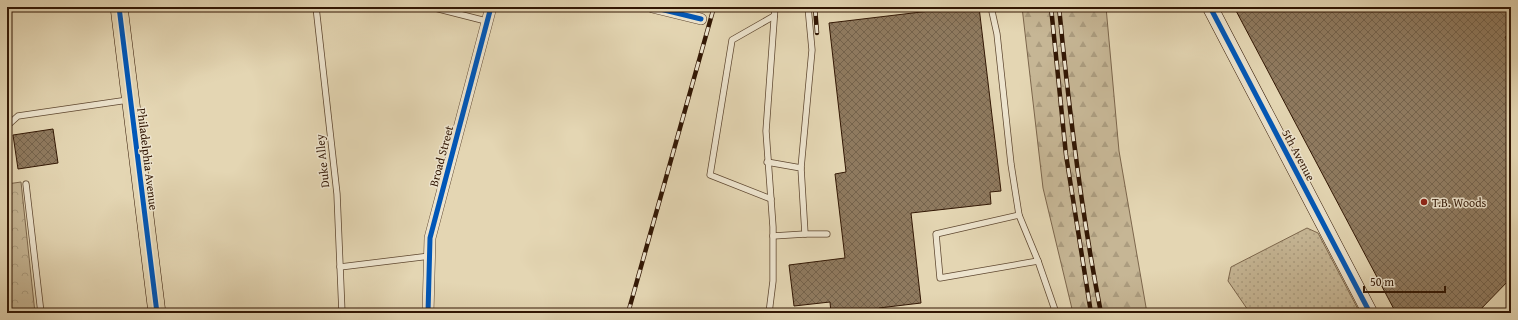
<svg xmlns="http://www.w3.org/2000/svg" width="1518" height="320" viewBox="0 0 1518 320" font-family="'Gentium Book Plus',serif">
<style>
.grass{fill:url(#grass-dots);stroke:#7c664c}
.forest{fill:url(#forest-firs);stroke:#7c664c}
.park{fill:url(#park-crowns);stroke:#7c664c}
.building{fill:url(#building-cross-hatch);stroke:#321704}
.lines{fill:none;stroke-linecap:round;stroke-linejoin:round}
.lane-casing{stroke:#5e4730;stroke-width:7}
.street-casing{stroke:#5e4730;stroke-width:12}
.secondary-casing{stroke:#321704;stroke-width:16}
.primary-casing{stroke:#321704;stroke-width:18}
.lane{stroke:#ede4ce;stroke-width:5.5}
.street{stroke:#ede4ce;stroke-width:11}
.secondary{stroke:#ede4ce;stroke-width:15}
.primary{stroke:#e4d6b3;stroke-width:17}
.rail-casing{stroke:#321704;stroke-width:4.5}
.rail{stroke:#ede4ce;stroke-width:3;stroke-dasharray:9;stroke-linecap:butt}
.cycleway-casing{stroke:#ede4ce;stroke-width:8}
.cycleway{stroke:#0057b8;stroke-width:5}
.poi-dot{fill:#8f2418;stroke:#ede4ce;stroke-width:1.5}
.labels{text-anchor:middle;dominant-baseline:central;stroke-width:3;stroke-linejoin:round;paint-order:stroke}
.street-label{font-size:12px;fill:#321704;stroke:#ede4ce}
.poi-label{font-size:12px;fill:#321704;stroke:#ede4ce;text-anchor:start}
</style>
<defs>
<pattern id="grass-dots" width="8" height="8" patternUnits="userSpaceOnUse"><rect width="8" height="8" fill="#c6b695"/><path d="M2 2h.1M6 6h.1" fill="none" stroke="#ab9c7f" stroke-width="1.8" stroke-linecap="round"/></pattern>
<pattern id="forest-firs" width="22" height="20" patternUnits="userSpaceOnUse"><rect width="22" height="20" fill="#c6b695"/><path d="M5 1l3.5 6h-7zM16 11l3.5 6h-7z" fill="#ab9c7f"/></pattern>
<pattern id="park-crowns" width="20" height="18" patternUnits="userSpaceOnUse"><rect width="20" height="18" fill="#c6b695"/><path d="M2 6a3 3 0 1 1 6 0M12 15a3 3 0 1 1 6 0" fill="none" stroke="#ab9c7f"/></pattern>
<pattern id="building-cross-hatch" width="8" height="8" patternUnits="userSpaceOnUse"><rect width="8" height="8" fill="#8f7a5f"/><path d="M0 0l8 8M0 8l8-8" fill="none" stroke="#75634c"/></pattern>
</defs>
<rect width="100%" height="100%" fill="#e4d6b3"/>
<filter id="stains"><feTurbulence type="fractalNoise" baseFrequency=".005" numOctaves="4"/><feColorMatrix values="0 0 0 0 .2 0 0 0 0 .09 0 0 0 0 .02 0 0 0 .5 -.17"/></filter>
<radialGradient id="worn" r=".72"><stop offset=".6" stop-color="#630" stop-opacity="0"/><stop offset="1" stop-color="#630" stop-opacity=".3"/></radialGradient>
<polygon class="grass" points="1307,228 1318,233 1360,313 1250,313 1228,281 1231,267"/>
<polygon class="forest" points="1022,7 1106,7 1119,151 1147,313 1073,313 1043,188"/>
<polygon class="park" points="21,182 35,313 7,313 7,184"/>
<g class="building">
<polygon points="963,7 979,7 1001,191 990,192 991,204 911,213 921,303 879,308 879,313 831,313 830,302 794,306 789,265 845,258 835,174 846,172 829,23"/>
<polygon points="1234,7 1511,7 1511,34 1505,37 1511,48 1511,278 1477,313 1396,313"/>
<polygon points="53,129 58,163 18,169 13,135"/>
</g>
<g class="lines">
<defs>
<g id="lane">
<polyline points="316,7 337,194 342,313"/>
<polyline points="431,7 486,21"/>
<polyline points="991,7 997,34 1011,164 1019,215 1038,261 1056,313"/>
<polyline points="7,126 18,116 128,100"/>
<polyline points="767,162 801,168 805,234 773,236"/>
<polyline points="801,168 812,50 808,7"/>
<polyline points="26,184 41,313"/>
<polyline points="771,199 710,175 732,40 774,16"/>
<polyline points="1019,215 936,234 940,278 1038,261"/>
<polyline points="805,234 827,234"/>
<polyline points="340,267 430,256"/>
<polyline points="769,313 773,281 773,227 766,131 775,7"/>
<polyline points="814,313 816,313"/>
</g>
<g id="street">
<polyline points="652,7 701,19"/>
<polyline points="428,313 430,238 491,7"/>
</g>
<polyline id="secondary" points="1210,7 1370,313"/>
<polyline id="primary" points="119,7 157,313"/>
</defs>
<use href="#lane" class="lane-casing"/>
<use href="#street" class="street-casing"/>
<use href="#secondary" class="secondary-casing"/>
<use href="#primary" class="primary-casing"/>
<use href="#lane" class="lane"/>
<use href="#street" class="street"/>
<use href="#secondary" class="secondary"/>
<use href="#primary" class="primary"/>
<defs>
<g id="rail">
<polyline points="815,7 817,33"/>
<polyline points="1051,7 1066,155 1091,313"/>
<path d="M1059,7C1069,110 1081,212 1101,313"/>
<polyline points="628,313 714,7"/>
</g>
</defs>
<use href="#rail" class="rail-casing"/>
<use href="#rail" class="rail"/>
<defs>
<g id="cycleway">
<polyline points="119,7 157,313"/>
<polyline points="652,7 701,19"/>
<polyline points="1210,7 1370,313"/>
<polyline points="428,313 430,238 491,7"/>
</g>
</defs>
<use href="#cycleway" class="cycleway-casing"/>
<use href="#cycleway" class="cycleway"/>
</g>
<circle class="poi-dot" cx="1424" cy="202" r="4"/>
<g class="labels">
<g class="street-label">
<text transform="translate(1299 155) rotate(62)">5th Avenue</text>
<text transform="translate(441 156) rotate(-75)">Broad Street</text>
<text transform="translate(148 159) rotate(83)">Philadelphia Avenue</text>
<text transform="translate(322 161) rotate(-96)">Duke Alley</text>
</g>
<g class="poi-label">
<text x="1432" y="202">T.B. Woods</text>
</g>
</g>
<rect width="1518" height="320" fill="none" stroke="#e4d6b3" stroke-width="24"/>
<rect x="8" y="8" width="1502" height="304" fill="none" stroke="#321704" stroke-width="2"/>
<rect x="12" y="12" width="1494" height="296" fill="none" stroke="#321704"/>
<path d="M1364 286v6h81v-6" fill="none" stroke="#321704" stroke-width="2"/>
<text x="1370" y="286" font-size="12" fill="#321704" stroke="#ede4ce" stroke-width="3" paint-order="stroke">50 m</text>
<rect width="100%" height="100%" filter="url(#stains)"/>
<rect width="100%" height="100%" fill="url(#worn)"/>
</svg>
